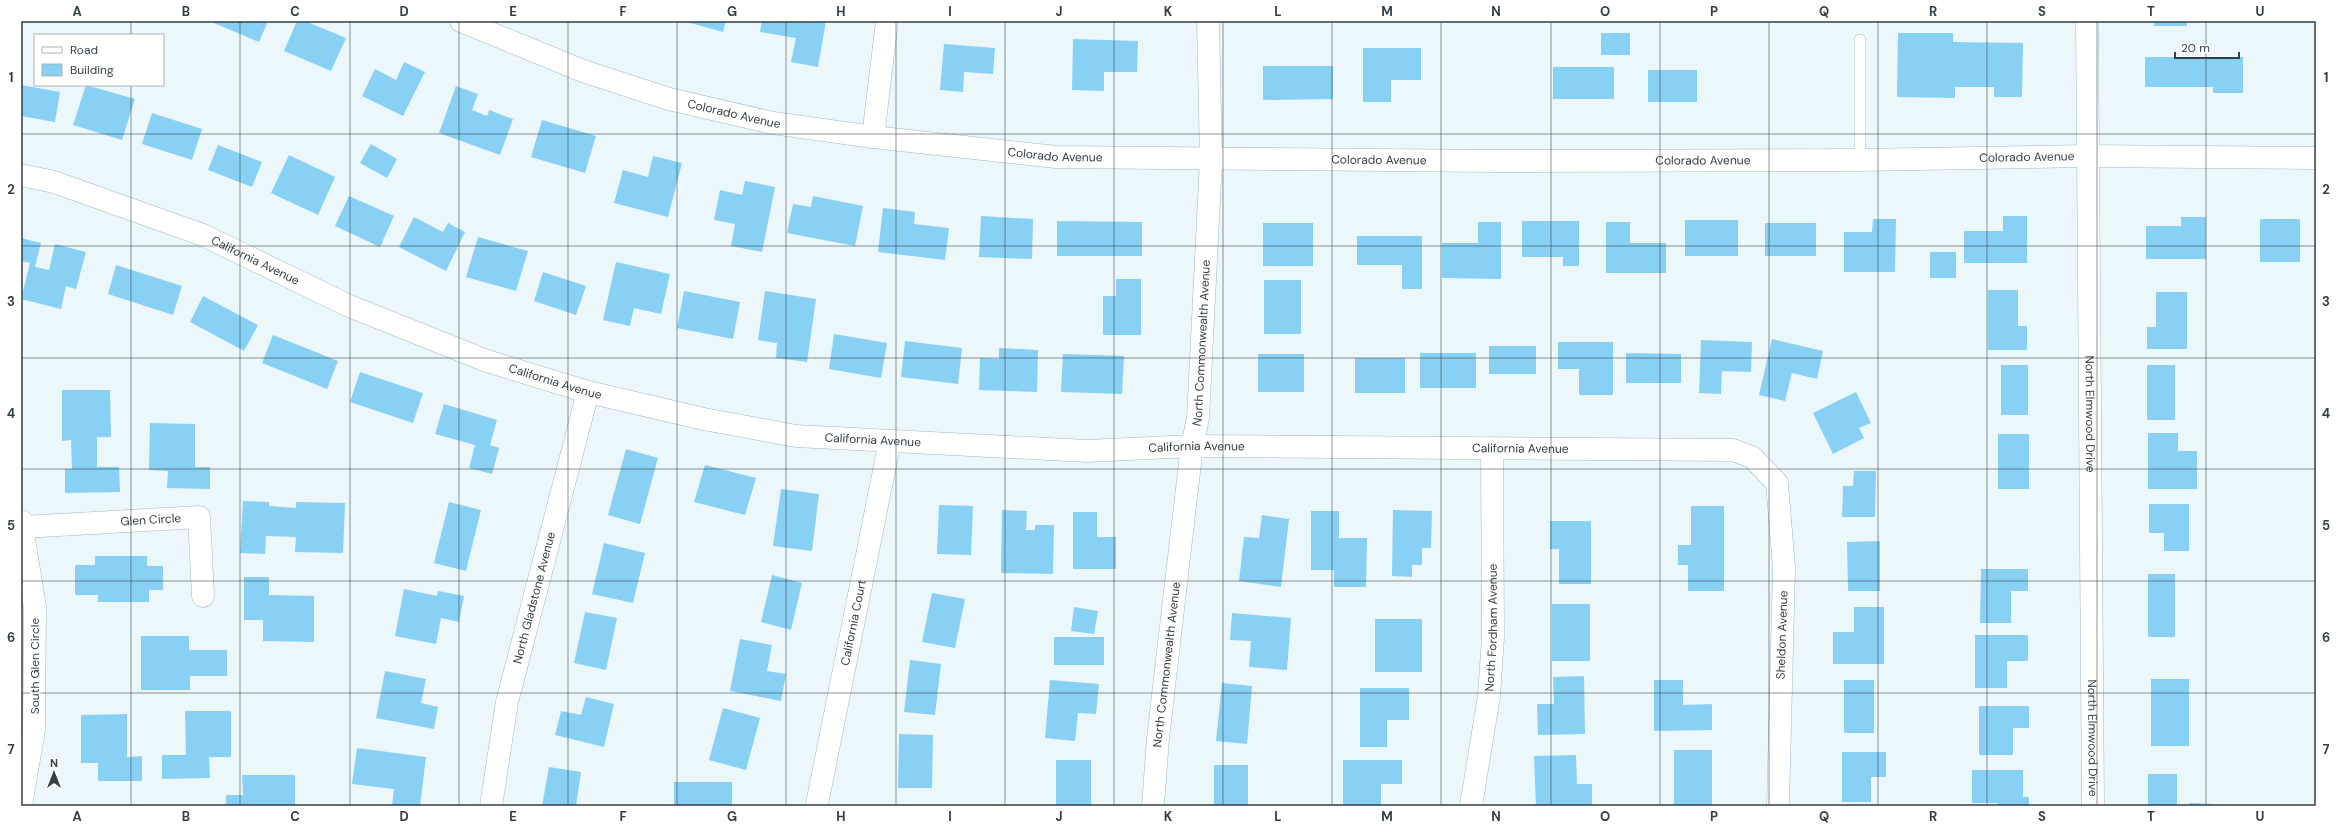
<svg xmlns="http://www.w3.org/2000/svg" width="2337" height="827" viewBox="0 0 2337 827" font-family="'DM Sans',sans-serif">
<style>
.building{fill:#88d1f5}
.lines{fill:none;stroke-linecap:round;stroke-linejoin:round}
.lane-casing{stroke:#9fb8c5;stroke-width:12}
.street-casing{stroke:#9fb8c5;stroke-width:23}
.lane{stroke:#fff;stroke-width:11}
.street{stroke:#fff;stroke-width:22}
.grid{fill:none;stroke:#343e44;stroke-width:1;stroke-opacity:0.55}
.labels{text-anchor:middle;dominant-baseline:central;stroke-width:4;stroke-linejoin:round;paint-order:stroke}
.street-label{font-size:12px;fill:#343e44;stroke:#fff}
.neatline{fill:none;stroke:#343e44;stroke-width:1.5}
.grid-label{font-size:13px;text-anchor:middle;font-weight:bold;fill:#343e44}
</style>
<rect width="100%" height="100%" fill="#ecf7fc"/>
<g class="building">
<polygon points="209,21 268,21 259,42"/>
<polygon points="297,21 305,21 346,38 331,71 284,51"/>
<polygon points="683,21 726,21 723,32"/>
<polygon points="762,21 826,21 818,67 791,62 796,38 760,32"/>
<rect x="2154" y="21" width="33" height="5"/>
<rect x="1601" y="33" width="29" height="22"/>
<polygon points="1898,33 1953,33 1953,42 2023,43 2022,97 1994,97 1994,87 1955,87 1955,98 1897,97"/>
<polygon points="1073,39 1138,41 1137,72 1104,72 1104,91 1072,90"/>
<polygon points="944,44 995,48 993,74 964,72 963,92 940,90"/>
<polygon points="1363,48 1421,48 1421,80 1391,80 1391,102 1363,102"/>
<polygon points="2145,57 2243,57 2243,93 2213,93 2213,87 2145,87"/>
<polygon points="404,62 425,72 403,116 362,96 375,69 396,80"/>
<polygon points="1263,66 1333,66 1333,99 1263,100"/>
<rect x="1553" y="67" width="61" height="32"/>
<rect x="1648" y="70" width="49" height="32"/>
<polygon points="21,85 60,92 55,122 21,116"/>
<polygon points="86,85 135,99 122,140 73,125"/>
<polygon points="456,86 478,94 472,110 487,116 489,110 513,119 500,155 439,133"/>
<polygon points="152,113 202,129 192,160 142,144"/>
<polygon points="542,120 596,136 585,173 531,157"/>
<polygon points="371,144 397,159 387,178 360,163"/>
<polygon points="218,145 262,162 252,187 208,170"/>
<polygon points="289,155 335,177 318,215 271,193"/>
<polygon points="653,156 682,163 668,217 614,203 623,170 648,177"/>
<polygon points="745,181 775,187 762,252 731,246 735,224 714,220 720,190 742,195"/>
<polygon points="349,196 394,216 380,247 335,226"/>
<polygon points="813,196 863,206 855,246 787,233 793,204 811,207"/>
<polygon points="883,208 915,212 914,224 949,228 945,260 878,252"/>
<polygon points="981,216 1033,219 1032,259 979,257"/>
<polygon points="2003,216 2027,216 2027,263 1964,263 1964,231 2003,231"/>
<polygon points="414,217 443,232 448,223 465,232 446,271 399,247"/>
<polygon points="2181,217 2206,217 2206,259 2146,259 2146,226 2181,226"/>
<polygon points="1873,219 1896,219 1895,272 1844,272 1844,232 1872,232"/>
<rect x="2260" y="219" width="40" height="43"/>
<rect x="1685" y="220" width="53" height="36"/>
<polygon points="1057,221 1142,222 1142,256 1057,256"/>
<polygon points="1522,221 1579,221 1579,266 1563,266 1563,257 1522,257"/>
<polygon points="1478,222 1501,222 1501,279 1442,278 1442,243 1478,243"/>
<polygon points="1606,222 1630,222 1630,243 1666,243 1666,273 1606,273"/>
<rect x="1263" y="223" width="50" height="43"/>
<rect x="1765" y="223" width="51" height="33"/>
<polygon points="1357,236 1422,236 1422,289 1402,289 1402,265 1357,265"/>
<polygon points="478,237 528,251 516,291 466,277"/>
<polygon points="21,238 41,243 35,267 49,270 55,244 86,252 76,289 66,286 61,309 21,299 30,263 21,261"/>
<rect x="1930" y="252" width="26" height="26"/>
<polygon points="616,262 670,274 661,314 634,308 630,326 603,320"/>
<polygon points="116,265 182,286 173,315 108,294"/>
<polygon points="543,272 586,286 576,315 534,301"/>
<polygon points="1116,279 1141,279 1141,335 1103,335 1103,296 1116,296"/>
<rect x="1264" y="280" width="37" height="54"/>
<polygon points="1988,290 2018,290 2018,326 2027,326 2027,350 1988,350"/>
<polygon points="684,291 740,302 733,339 677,328"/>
<polygon points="765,291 816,299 807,362 776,358 777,343 758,340"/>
<polygon points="2156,292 2187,292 2187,349 2147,349 2147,327 2156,327"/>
<polygon points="203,296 258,325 244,351 190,322"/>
<polygon points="834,334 887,343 881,378 829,369"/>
<polygon points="273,335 338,361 327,389 262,363"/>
<polygon points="1772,339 1823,351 1817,379 1792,373 1785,401 1759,395"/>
<polygon points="1701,340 1752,342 1751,372 1722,371 1721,394 1699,393"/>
<polygon points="905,341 962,348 958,384 901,377"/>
<polygon points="1558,342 1613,342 1613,395 1579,395 1579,369 1558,369"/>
<rect x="1489" y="346" width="47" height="28"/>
<polygon points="999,348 1038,350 1037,392 979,390 980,358 999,359"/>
<rect x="1420" y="353" width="56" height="35"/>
<polygon points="1626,353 1681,354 1681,383 1626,383"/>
<polygon points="1063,354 1124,356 1122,394 1061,392"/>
<rect x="1258" y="354" width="46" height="38"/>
<rect x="1355" y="358" width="50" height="35"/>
<rect x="2001" y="365" width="27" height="50"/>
<rect x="2147" y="365" width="28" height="55"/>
<polygon points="360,372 423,393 413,423 350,402"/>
<polygon points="62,390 110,390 111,437 97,437 97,467 119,467 120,492 65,493 65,469 72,469 71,440 62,441"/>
<polygon points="1856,392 1871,423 1859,428 1864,438 1833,454 1813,413"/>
<polygon points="444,404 497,420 490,445 499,448 492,474 469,468 475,445 435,434"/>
<polygon points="150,423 195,424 195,467 210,467 210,489 167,488 168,471 149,470"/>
<polygon points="2148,433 2178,433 2178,451 2197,451 2197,489 2148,489"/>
<rect x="1998" y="434" width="31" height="55"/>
<polygon points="626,449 658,458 640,524 608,515"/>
<polygon points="705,465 756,478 745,515 694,502"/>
<polygon points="1854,471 1876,471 1875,517 1842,517 1843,486 1853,486"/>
<polygon points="781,489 819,494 812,551 773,546"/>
<polygon points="243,501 269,502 269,506 296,508 296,502 345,503 343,553 295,552 296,537 266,536 265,554 240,553"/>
<polygon points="449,502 481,510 466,571 434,563"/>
<polygon points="2149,504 2189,504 2189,551 2164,551 2164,533 2149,533"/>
<polygon points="939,505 973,506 971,555 937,554"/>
<polygon points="1691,506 1724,506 1724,591 1688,591 1688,565 1678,565 1678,545 1691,545"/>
<polygon points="1002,510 1027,511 1026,530 1035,530 1035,525 1054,525 1053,574 1001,573"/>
<polygon points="1393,510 1432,511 1431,548 1422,548 1422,565 1412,565 1412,577 1392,576"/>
<polygon points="1311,511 1339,511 1339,538 1367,538 1366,587 1334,587 1334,570 1311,570"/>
<polygon points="1073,512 1097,512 1097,537 1116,537 1116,569 1073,569"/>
<polygon points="1262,515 1289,519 1281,587 1239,581 1244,537 1259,538"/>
<polygon points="1550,521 1591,521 1591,584 1559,584 1559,549 1550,549"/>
<polygon points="1880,541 1880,591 1848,591 1847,542"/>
<polygon points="604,543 645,553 633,603 592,594"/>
<polygon points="95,556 147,556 147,566 163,566 163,590 149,590 149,602 98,602 98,595 75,595 75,565 95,565"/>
<polygon points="1981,569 2028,569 2028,591 2011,591 2011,623 1980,623"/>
<rect x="2148" y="574" width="27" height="63"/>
<polygon points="772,575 802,583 791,630 761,622"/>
<polygon points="244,577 269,577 269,595 314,596 314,642 263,641 263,620 244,620"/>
<polygon points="404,589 437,596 438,591 464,596 459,622 441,618 436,644 395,636"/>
<polygon points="932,593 965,599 955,648 922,642"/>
<rect x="1552" y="604" width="38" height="57"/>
<polygon points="1074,607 1098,611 1094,634 1071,631"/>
<polygon points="1854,607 1884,607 1884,664 1833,664 1833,632 1854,632"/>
<polygon points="585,612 617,618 606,670 574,663"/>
<polygon points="1232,613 1291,618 1287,670 1249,667 1251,641 1230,640"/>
<rect x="1375" y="619" width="47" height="53"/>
<polygon points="1975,635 2028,635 2028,661 2007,661 2007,688 1975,688"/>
<polygon points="141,636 189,636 189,650 227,650 227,676 190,676 190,690 141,690"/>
<rect x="1054" y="637" width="50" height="28"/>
<polygon points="740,639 772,645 767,671 786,674 781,701 730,691"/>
<polygon points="910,660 941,664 935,715 904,712"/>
<polygon points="385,671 426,679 421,703 438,707 434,729 376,718"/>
<polygon points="1584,676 1585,734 1538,735 1537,704 1554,704 1553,677"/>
<rect x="2151" y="679" width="38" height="67"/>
<polygon points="1050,680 1099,684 1096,714 1078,713 1075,741 1045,738"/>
<polygon points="1654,680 1683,680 1683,705 1712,704 1712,730 1654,731"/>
<rect x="1844" y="680" width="30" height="53"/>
<polygon points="1222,683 1252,686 1247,744 1216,741"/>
<polygon points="1360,688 1409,688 1409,720 1387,720 1387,747 1360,747"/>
<polygon points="586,697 614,704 604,747 555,735 561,711 581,715"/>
<polygon points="1979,706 2029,706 2029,728 2013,728 2013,755 1979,755"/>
<polygon points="723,708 760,718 746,770 709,760"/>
<polygon points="185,711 231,711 231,757 209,757 210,778 162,779 162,755 186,755"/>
<polygon points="127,714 127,757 142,756 142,781 98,781 98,763 81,763 81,715"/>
<polygon points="899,734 933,735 932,788 898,788"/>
<polygon points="357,748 426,757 420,806 392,806 394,789 352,784"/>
<rect x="1674" y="750" width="38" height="56"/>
<polygon points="1842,752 1886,752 1886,777 1871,777 1871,802 1842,802"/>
<polygon points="1576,755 1577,784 1592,784 1592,806 1536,806 1534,756"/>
<rect x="1056" y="760" width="35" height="46"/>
<polygon points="1343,760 1402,760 1402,784 1381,784 1381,806 1343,806"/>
<rect x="1214" y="765" width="34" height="41"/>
<polygon points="549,767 581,772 576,806 542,806"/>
<polygon points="1972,770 2023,770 2023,797 2029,797 2029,806 1998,806 1998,803 1972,803"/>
<rect x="2148" y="774" width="29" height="32"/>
<polygon points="242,775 295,775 295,806 226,806 226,795 243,795"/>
<rect x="674" y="782" width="58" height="24"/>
<polygon points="2189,803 2213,804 2213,806 2188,806"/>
</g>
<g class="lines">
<defs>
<polyline id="lane" points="1860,40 1860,160"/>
<g id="street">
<path id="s1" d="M461,21L583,71L669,99L773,123L873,137L1056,157L1495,161L1860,160L2087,156L2316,158"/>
<path id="s2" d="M2087,21L2093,806"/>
<polyline points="873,137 887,21"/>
<path id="s3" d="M21,175L54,182L203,235L347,305L487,361L588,392L704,419L796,436L1087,451L1192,446L1733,450L1752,457L1777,483L1784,568L1778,806"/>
<polyline points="21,521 35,607 34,730 21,805"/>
<path id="s4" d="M23,527L199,517L203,596"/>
<path id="s5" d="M817,804L890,441"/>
<path id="s6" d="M491,806L507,702L588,392"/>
<path id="s7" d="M1153,806L1158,738L1192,446L1198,418L1211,160L1208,21"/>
<path id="s8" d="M1471,806L1489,696L1493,637L1492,449"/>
</g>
</defs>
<use href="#lane" class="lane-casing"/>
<use href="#street" class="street-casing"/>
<use href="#lane" class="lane"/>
<use href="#street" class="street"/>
</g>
<path class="grid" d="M131,21V35M240,21V806M350,21V806M459,21V806M568,21V806M677,21V806M786,21V806M896,21V806M1005,21V806M1114,21V806M1223,21V806M1332,21V806M1441,21V806M1551,21V806M1660,21V806M1769,21V806M1878,21V806M1987,21V806M2097,21V806M2206,21V806M131,85V806M21,134H2316M21,246H2316M21,358H2316M21,469H2316M21,581H2316M21,693H2316"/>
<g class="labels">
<g class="street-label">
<text stroke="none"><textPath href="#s1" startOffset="289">Colorado Avenue</textPath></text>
<text stroke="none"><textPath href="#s1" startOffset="613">Colorado Avenue</textPath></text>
<text stroke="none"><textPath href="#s1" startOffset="1585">Colorado Avenue</textPath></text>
<text stroke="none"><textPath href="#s1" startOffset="937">Colorado Avenue</textPath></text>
<text stroke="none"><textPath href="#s1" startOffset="1261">Colorado Avenue</textPath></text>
<text stroke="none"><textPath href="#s3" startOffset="250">California Avenue</textPath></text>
<text stroke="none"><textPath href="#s7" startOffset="466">North Commonwealth Avenue</textPath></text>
<text stroke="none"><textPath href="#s3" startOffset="574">California Avenue</textPath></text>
<text stroke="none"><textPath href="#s2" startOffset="393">North Elmwood Drive</textPath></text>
<text stroke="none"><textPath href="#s3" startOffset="898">California Avenue</textPath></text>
<text stroke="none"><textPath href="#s3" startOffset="1222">California Avenue</textPath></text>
<text stroke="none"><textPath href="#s3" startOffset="1546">California Avenue</textPath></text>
<text stroke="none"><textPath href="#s4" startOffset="128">Glen Circle</textPath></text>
<text stroke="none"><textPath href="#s6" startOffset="213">North Gladstone Avenue</textPath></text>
<text stroke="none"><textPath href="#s5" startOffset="185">California Court</textPath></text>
<text stroke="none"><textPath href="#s8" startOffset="180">North Fordham Avenue</textPath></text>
<text transform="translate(1782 635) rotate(-88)">Sheldon Avenue</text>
<text stroke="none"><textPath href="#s7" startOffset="142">North Commonwealth Avenue</textPath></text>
<text transform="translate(35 666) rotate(-90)">South Glen Circle</text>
<text stroke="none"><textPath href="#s2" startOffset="717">North Elmwood Drive</textPath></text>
</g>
</g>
<rect width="2337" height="827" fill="none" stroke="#ffffff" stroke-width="44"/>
<rect x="34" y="34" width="130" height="52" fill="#ffffff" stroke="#aeb2b4"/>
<rect x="42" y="47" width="20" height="6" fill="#ffffff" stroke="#aeb2b4"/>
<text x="70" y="54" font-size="12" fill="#343e44">Road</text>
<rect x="42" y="64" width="20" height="12" fill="#88d1f5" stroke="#aeb2b4"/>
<text x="70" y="74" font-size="12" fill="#343e44">Building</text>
<g transform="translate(54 773)" stroke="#ffffff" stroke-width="3" paint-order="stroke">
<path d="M0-3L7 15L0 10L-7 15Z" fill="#343e44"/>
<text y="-6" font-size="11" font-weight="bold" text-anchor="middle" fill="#343e44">N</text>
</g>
<path d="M2175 52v6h64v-6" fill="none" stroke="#343e44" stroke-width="2"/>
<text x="2181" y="52" font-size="12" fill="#343e44" stroke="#ffffff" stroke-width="3" paint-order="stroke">20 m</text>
<rect x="22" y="22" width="2293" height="783" class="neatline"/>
<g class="grid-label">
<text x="77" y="16">A</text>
<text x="186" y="16">B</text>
<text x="295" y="16">C</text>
<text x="404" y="16">D</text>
<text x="513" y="16">E</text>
<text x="623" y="16">F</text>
<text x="732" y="16">G</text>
<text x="841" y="16">H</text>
<text x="950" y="16">I</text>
<text x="1059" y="16">J</text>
<text x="1168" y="16">K</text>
<text x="1278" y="16">L</text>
<text x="1387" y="16">M</text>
<text x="1496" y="16">N</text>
<text x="1605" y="16">O</text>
<text x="1714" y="16">P</text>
<text x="1824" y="16">Q</text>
<text x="1933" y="16">R</text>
<text x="2042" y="16">S</text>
<text x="2151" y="16">T</text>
<text x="2260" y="16">U</text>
<text x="11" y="82">1</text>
<text x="2326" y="82">1</text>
<text x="11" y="194">2</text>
<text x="2326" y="194">2</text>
<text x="11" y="306">3</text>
<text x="2326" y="306">3</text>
<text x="11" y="418">4</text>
<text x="2326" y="418">4</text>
<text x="11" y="530">5</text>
<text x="2326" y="530">5</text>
<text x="11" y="642">6</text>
<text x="2326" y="642">6</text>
<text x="11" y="754">7</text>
<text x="2326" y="754">7</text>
<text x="77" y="821">A</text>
<text x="186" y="821">B</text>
<text x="295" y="821">C</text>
<text x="404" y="821">D</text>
<text x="513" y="821">E</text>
<text x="623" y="821">F</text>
<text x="732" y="821">G</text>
<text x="841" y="821">H</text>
<text x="950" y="821">I</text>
<text x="1059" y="821">J</text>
<text x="1168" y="821">K</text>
<text x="1278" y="821">L</text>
<text x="1387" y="821">M</text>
<text x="1496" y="821">N</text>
<text x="1605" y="821">O</text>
<text x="1714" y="821">P</text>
<text x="1824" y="821">Q</text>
<text x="1933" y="821">R</text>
<text x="2042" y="821">S</text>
<text x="2151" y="821">T</text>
<text x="2260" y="821">U</text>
</g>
</svg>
